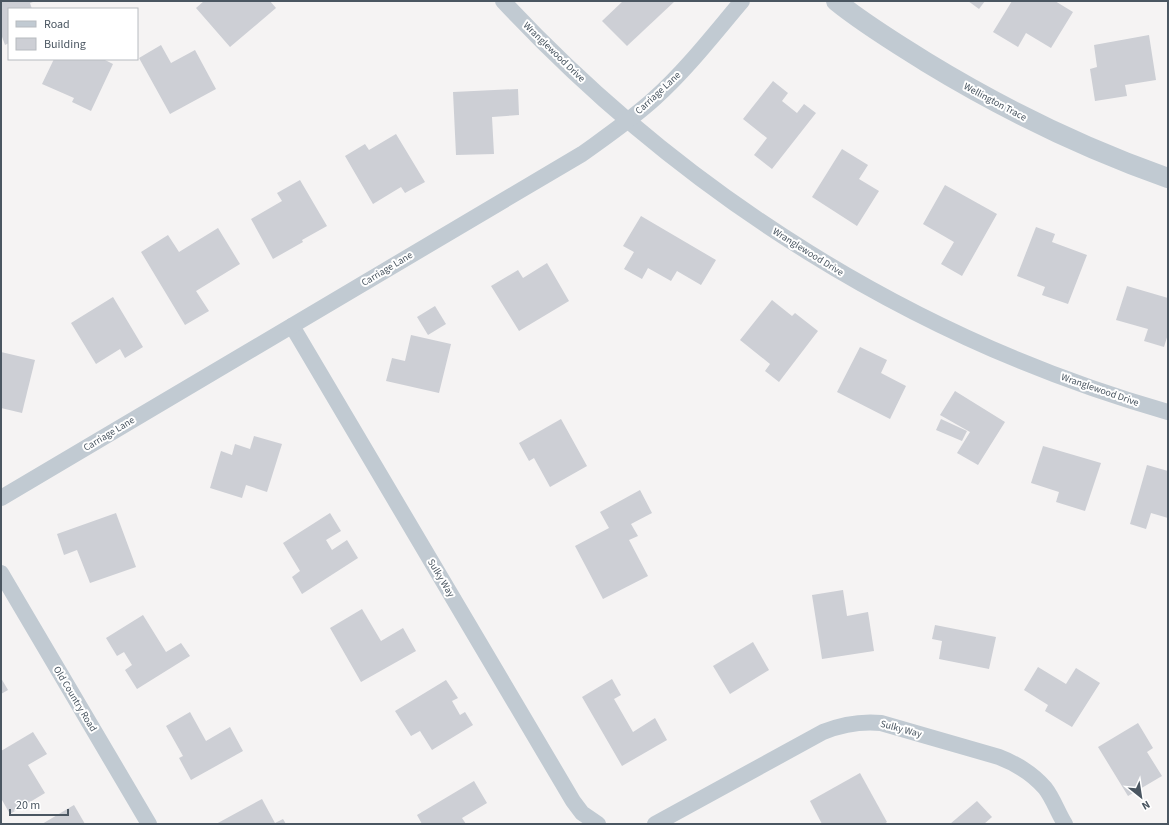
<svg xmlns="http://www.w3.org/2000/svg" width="1169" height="825" viewBox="0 0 1169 825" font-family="'Source Sans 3',sans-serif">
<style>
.building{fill:#cdcfd5}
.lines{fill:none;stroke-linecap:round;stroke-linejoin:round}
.minor{stroke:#c1cad2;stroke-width:16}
.tertiary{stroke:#c1cad2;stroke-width:20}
.labels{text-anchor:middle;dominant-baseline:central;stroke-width:4;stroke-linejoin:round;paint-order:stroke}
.street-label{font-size:10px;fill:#4a5661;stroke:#fff}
</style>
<rect width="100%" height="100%" fill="#f5f3f3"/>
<g class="building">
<polygon points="1,1 36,1 30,3 32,9 9,9 9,43 5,45 1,34"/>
<polygon points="204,1 219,2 270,1 276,8 230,47 196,8"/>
<polygon points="623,1 675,1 627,46 602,21"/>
<polygon points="968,1 985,1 979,9"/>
<polygon points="1012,1 1055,1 1073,12 1051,48 1026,33 1018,47 993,32"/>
<polygon points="1149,35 1156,80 1125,85 1127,96 1095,101 1090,69 1097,67 1094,45"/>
<polygon points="161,45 171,63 195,50 216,89 170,114 139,58"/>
<polygon points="54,59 103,59 113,64 91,111 72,102 74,98 42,84"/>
<polygon points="773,81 788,93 782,101 797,113 804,104 816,113 772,169 754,155 767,138 743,119"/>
<polygon points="518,89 519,115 492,117 494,154 456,155 453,92"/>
<polygon points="396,134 425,182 405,193 401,187 373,204 345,156 365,144 369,150"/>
<polygon points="842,149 868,165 859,179 879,191 857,226 812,197"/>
<polygon points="300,180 327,226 302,240 303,242 273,259 251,219 282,201 277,193"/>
<polygon points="945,185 997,214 962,276 941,264 954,242 923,224"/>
<polygon points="641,216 716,260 701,285 677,271 671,281 648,268 642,279 624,269 634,252 623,246"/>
<polygon points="1036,227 1055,234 1052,242 1087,255 1068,304 1042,295 1045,287 1017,276"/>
<polygon points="218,228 240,264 196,291 209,311 185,325 141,252 168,235 179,252"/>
<polygon points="547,263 569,301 519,331 491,286 518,270 523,278"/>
<polygon points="1127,286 1168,298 1168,334 1164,347 1144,341 1148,329 1116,320"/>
<polygon points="113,297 143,347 125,358 120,349 96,364 71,323"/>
<polygon points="772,300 792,316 795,313 818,331 779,382 765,371 770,364 740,340"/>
<polygon points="435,306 446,324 428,335 417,317"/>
<polygon points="411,335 451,344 439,393 386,381 392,358 405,361"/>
<polygon points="860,347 887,360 881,373 906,386 890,419 837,392"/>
<polygon points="1,352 35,360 22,413 1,408"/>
<polygon points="955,391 1005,422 978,465 957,453 970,432 940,415"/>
<polygon points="561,419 587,466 550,487 534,458 529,461 519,443"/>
<polygon points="941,419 967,431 962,441 936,430"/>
<polygon points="254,436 282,444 267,492 246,485 242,498 210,488 221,451 232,455 235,444 250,449"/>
<polygon points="1043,446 1101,463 1085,511 1056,502 1059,492 1031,483"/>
<polygon points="1147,465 1168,471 1168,518 1151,513 1146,529 1130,524"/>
<polygon points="640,490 652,513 631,524 638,536 629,540 648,576 603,599 575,546 609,528 600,512"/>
<polygon points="116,513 136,567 90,583 77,550 64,555 57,534"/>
<polygon points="330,513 341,531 326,540 332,550 347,540 358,558 302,594 292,577 300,571 283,543"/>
<polygon points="843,590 847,616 868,612 874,651 822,659 812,595"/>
<polygon points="362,609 381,641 403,628 416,651 361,682 330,628"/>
<polygon points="143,615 166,652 181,643 190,656 137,689 125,670 132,665 124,652 117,656 106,638"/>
<polygon points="935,625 996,637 989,669 939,659 942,641 932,639"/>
<polygon points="753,642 769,670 730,694 713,666"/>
<polygon points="1038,667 1066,684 1076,668 1100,683 1072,727 1045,711 1048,705 1024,690"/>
<polygon points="1,678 8,690 1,694"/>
<polygon points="612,679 621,695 614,699 633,732 655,718 667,740 622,766 582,697"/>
<polygon points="446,680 458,698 452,701 460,715 465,712 473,725 432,750 420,731 411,736 395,711"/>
<polygon points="190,712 206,741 230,727 243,751 191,780 179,758 183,756 166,726"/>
<polygon points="1138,723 1153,748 1147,752 1162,776 1128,796 1098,747"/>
<polygon points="33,732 47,754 28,765 45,793 10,814 2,800 1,800 1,751"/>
<polygon points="860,773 887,822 884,824 822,824 810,801"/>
<polygon points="474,781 487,803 462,818 466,824 422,824 417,815"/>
<polygon points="262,799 275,823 283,819 286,824 216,824"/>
<polygon points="977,801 992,817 984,824 950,824"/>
<polygon points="74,805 85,824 42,824"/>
</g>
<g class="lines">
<g class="minor">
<path d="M503,1C683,194 914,340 1168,412"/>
<polyline points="292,326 573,801 582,813 598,824"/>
<path d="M1,498L582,154C607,136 632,119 655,98C687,69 714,34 742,1"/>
<polyline points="1,573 149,824"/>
<path d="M655,824L823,732C843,724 860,721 881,723L999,757C1017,764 1032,773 1045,788C1053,798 1058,813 1065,824"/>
</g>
<path class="tertiary" d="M836,1C864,24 896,43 926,62C1003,109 1083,148 1168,178"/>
</g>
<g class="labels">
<g class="street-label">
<text transform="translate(554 52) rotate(44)">Wranglewood Drive</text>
<text transform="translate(658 93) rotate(-43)">Carriage Lane</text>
<text transform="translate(995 102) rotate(28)">Wellington Trace</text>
<text transform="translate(808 252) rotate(32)">Wranglewood Drive</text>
<text transform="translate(387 269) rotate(-31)">Carriage Lane</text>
<text transform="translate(1100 390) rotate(19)">Wranglewood Drive</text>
<text transform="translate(109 434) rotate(-31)">Carriage Lane</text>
<text transform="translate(441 578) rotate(59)">Sulky Way</text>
<text transform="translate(75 699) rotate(59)">Old Country Road</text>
<text transform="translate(901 729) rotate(15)">Sulky Way</text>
</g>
</g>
<rect width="1169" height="825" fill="none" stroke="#4a5661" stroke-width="4"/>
<rect x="8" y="8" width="130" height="52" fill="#ffffff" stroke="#b7bbc0"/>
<rect x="16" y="21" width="20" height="6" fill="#c1cad2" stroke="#b7bbc0"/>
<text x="44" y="28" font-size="12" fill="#4a5661">Road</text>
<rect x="16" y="38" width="20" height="12" fill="#cdcfd5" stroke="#b7bbc0"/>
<text x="44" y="48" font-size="12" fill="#4a5661">Building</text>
<g transform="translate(1141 797) rotate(150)" stroke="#ffffff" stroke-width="3" paint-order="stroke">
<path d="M0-3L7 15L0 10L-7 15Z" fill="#4a5661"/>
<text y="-6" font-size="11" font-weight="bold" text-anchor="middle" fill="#4a5661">N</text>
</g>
<path d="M10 809v6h58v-6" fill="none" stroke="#4a5661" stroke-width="2"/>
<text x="16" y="809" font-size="12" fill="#4a5661" stroke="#ffffff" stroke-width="3" paint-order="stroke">20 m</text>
</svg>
